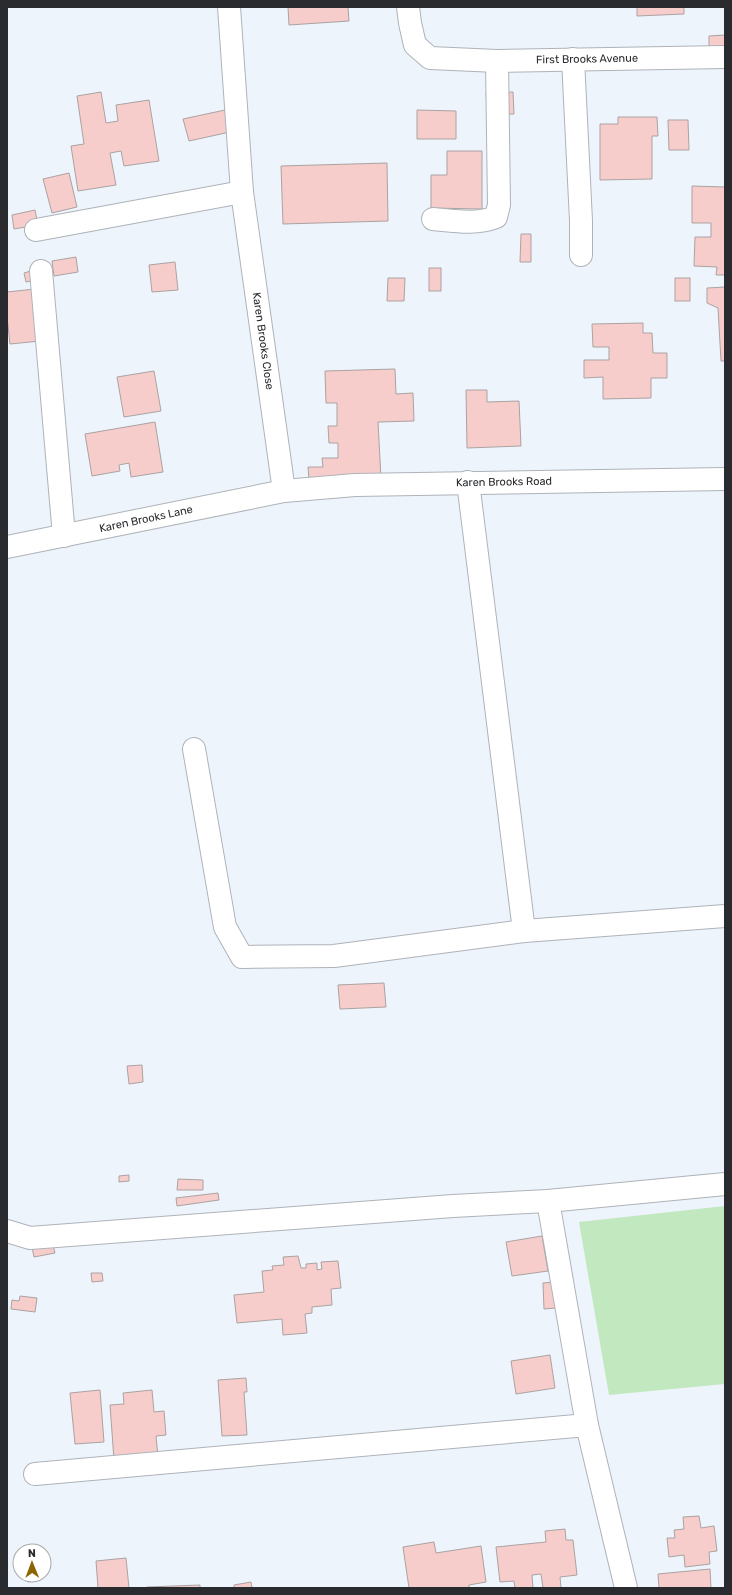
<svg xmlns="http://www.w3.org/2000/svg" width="732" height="1595" viewBox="0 0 732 1595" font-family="Rubik,sans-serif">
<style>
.green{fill:#c1e8bf}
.building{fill:#f7cdcc;stroke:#aba2a2}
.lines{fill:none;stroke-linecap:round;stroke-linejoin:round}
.minor-casing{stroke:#aeb3b9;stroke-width:24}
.minor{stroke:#fff;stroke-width:22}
.labels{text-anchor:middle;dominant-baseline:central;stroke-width:3.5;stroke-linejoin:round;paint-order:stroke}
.street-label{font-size:11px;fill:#292b2e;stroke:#fff}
</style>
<rect width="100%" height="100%" fill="#eef4fb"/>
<polygon class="green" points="725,1206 725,1384 609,1395 579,1222"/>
<g class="building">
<polygon points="288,7 348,7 349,21 289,25"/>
<polygon points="637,7 684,7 684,14 637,16"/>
<polygon points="725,35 725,52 709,52 709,36"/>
<polygon points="101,92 106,123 118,121 116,105 149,100 159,161 124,166 121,151 110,153 116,185 78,191 71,146 84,144 77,96"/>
<polygon points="513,92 514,114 488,115 486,93"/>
<polygon points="225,110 230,132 189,141 183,119"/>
<polygon points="417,110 456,111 456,139 417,139"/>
<polygon points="618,117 657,117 658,136 652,136 652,179 600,180 600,124 618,124"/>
<polygon points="668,120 688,120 689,150 669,150"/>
<polygon points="447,151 482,151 482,209 431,208 431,175 447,175"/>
<polygon points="387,163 388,221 283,224 281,166"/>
<polygon points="69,173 77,207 52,213 43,179"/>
<polygon points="692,186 725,187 725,275 716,275 717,267 694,266 695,237 711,237 711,223 692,223"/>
<polygon points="35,210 38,225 14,229 12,215"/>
<polygon points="521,234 531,234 531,262 520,262"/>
<polygon points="76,257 78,272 54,276 52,261"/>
<polygon points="175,262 178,290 152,292 149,265"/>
<rect x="429" y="268" width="12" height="23"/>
<polygon points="34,270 36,280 26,282 24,273"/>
<polygon points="388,278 405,278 404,301 387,301"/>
<rect x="675" y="278" width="15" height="23"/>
<polygon points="725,287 725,361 721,361 718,308 707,303 707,288"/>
<polygon points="35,289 40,341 10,344 7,317 7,292"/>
<polygon points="643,323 643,333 652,333 653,353 667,353 667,378 651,378 651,398 603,399 603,377 584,378 584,360 609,360 609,347 593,347 592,324"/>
<polygon points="395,369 396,394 413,393 414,421 378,422 381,478 309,480 308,467 323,467 322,458 338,458 338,443 329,443 328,426 337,426 337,403 326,403 325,371"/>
<polygon points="154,371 161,411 124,417 117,377"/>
<polygon points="466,390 487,390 487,402 519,401 521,446 467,448"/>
<polygon points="155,422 163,472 131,477 129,463 119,465 120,471 92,476 85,434"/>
<polygon points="384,983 386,1007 340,1009 338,985"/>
<polygon points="142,1065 143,1082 129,1084 127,1066"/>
<polygon points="129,1175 129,1181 119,1182 119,1176"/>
<polygon points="178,1179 203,1180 203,1190 177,1190"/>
<polygon points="218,1193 219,1200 177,1206 176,1198"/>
<polygon points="50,1233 55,1253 34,1257 30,1238"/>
<polygon points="542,1236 548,1271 512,1276 506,1242"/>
<polygon points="298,1256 301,1268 306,1268 306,1264 317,1263 317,1270 322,1269 321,1262 338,1261 341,1288 331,1289 332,1305 312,1307 312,1313 305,1314 307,1333 283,1335 282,1319 237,1323 234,1295 264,1292 262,1271 273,1270 272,1266 284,1265 283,1257"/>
<polygon points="91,1273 102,1273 103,1281 92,1282"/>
<polygon points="554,1282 556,1308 544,1309 543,1283"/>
<polygon points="20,1296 37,1298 35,1312 11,1309 12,1300 19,1301"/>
<polygon points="550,1355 555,1388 516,1394 511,1361"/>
<polygon points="246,1378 247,1392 244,1392 247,1435 222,1436 218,1380"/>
<polygon points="100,1390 104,1442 75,1444 70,1393"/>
<polygon points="152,1390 154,1412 164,1411 166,1435 156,1436 158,1457 114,1460 110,1405 124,1404 123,1393"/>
<polygon points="699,1516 701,1528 714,1526 717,1551 709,1552 710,1564 685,1567 684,1555 669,1557 667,1538 675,1538 674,1530 684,1529 683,1517"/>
<polygon points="565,1529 566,1540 573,1540 577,1575 560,1577 561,1588 543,1588 541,1574 532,1575 533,1588 515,1588 514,1581 500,1582 496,1547 546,1542 545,1531"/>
<polygon points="434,1542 436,1553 481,1546 486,1582 469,1585 469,1588 409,1588 403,1547"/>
<polygon points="126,1558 129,1588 98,1588 96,1561"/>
<polygon points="710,1569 711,1588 659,1588 658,1574"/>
<polygon points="251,1582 252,1588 234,1588 234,1585"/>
<polygon points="200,1585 200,1588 147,1588 147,1587"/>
</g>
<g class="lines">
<defs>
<g id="minor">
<polyline points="229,7 242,192 284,491"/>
<polyline points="408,7 410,23 415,45 430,58 497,61 725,57"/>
<polyline points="573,59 581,221 581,255"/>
<path d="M433,219C455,221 475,225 496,217L499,205L497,61"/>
<polyline points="36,230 242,192"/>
<polyline points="41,271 64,536"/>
<polyline points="468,482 524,931"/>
<polyline points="7,547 284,491 355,485 725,479"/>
<polyline points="194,749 225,927 242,957 334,956 524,931 725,916"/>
<polyline points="548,1201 587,1425 626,1588"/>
<polyline points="7,1231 30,1238 453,1206 548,1201 725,1184"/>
<polyline points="35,1474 587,1425"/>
</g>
</defs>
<use href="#minor" class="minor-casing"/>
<use href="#minor" class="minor"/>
</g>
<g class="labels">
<g class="street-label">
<text transform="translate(587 59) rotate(-1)">First Brooks Avenue</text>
<text transform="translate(263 341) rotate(82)">Karen Brooks Close</text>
<text transform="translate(504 482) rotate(-1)">Karen Brooks Road</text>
<text transform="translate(146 519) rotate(-12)">Karen Brooks Lane</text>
</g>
</g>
<rect width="732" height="1595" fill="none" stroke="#292b2e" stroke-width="16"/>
<g transform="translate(32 1563) rotate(359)"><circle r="19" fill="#ffffff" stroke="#a9aaab"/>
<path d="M0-3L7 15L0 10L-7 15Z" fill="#8b6504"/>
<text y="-6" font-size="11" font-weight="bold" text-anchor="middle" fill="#292b2e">N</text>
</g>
</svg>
